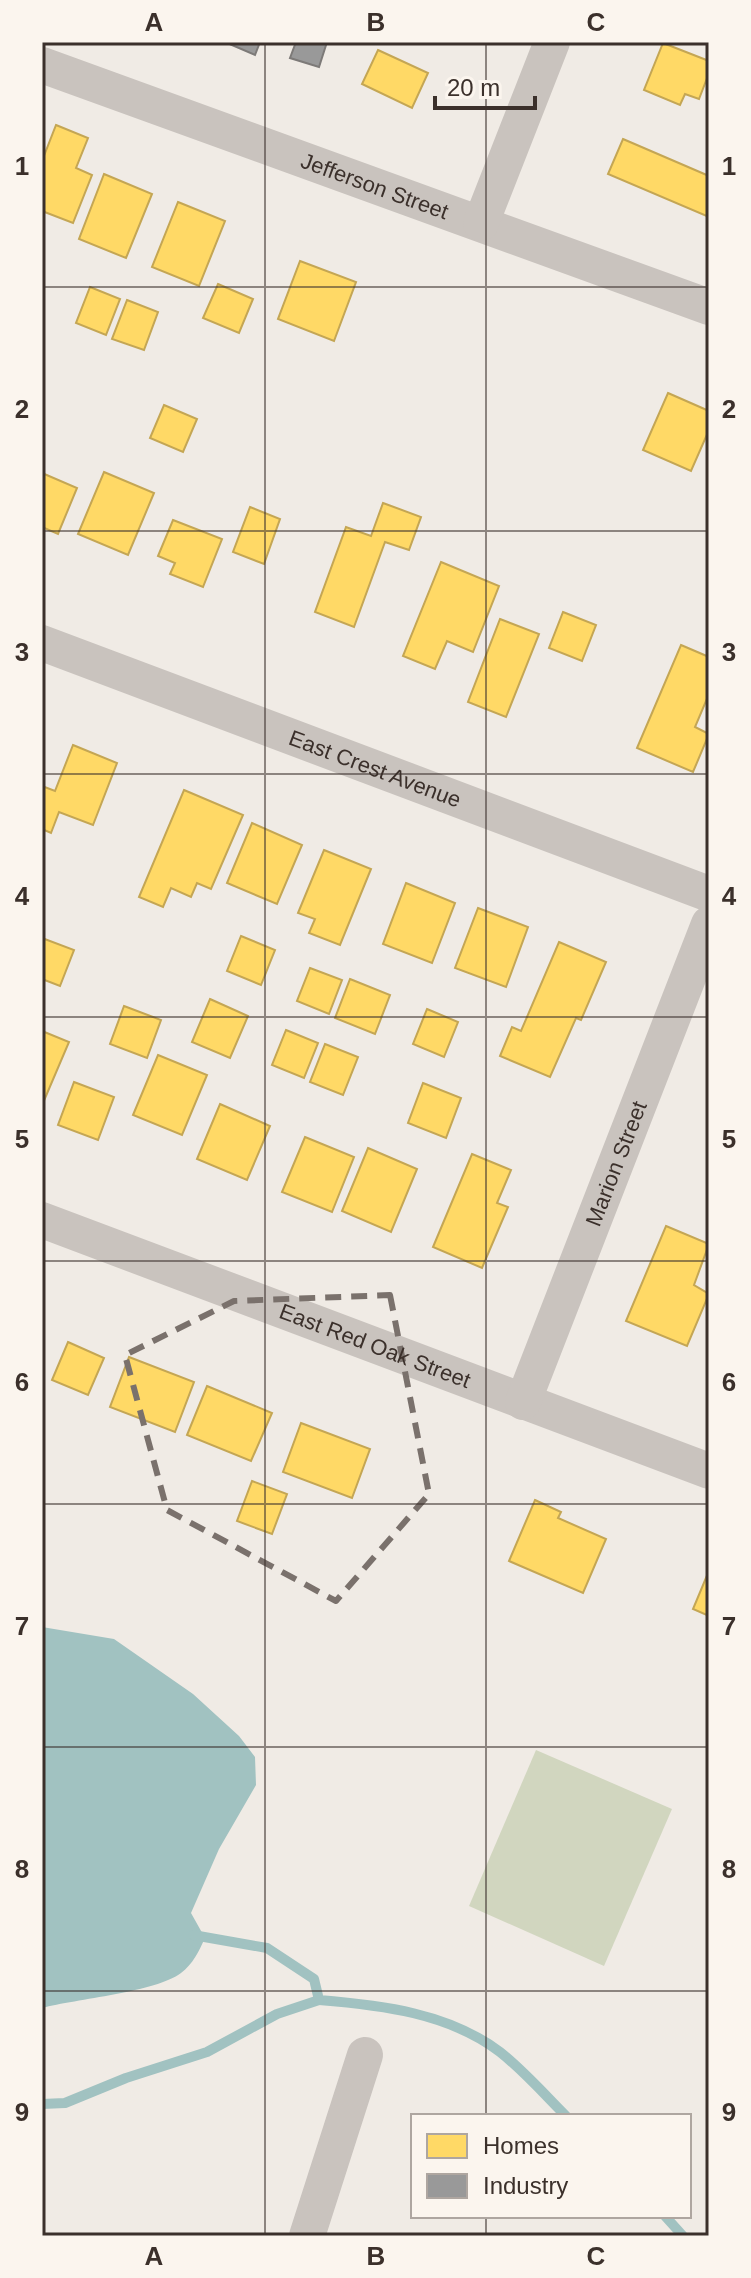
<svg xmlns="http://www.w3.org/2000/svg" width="751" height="2278" viewBox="0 0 751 2278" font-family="Arial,sans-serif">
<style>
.green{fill:#d1d6bf}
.water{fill:#a1c2c1}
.homes{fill:#ffd966;stroke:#c4a654;stroke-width:2}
.industry{fill:#999;stroke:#7d7a78;stroke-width:2}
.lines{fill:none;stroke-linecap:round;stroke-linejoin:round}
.stream{stroke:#a1c2c1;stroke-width:10}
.minor{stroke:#c9c3be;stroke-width:36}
.marked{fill:none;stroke:#7a716c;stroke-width:6;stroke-dasharray:16 10;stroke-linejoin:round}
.grid{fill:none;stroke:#3b302b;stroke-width:2;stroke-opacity:0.55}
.labels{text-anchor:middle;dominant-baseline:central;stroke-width:8;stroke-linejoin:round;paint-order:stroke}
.street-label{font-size:22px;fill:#3b302b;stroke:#fbf5ee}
.neatline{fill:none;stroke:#3b302b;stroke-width:3}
.grid-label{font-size:26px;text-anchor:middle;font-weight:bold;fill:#3b302b}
</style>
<rect width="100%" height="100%" fill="#f0ebe5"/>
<polygon class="green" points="536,1750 672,1809 604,1966 469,1906"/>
<path class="water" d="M42,1627L114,1639L193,1694L239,1736L255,1757L256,1785L219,1849L191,1913L205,1938C199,1951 193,1964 181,1973C156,1992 76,1999 42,2008Z"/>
<g class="homes">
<polygon points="663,43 709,61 709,73 699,99 685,94 680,105 644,90"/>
<polygon points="378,50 428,73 412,108 362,84"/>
<polygon points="56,125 88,138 76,168 92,175 73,223 42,211 42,161"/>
<polygon points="623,139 709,176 709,217 608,174"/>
<polygon points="104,174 152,194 126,258 79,239"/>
<polygon points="178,202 225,221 199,286 152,267"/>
<polygon points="300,261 356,282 334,341 278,319"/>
<polygon points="218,284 253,299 239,333 203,318"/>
<polygon points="90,287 120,299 106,335 76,323"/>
<polygon points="127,300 158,312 144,350 112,339"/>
<polygon points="668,393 709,411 709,430 691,471 643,450"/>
<polygon points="164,405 197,419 183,452 150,438"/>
<polygon points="104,472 154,493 128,555 78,534"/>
<polygon points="42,473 77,488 58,534 42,527"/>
<polygon points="383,503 421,517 409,550 385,542 354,627 315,612 346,527 371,536"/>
<polygon points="250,507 280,519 264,564 233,552"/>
<polygon points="173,520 222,539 203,587 170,574 175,563 158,556"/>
<polygon points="441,562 499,586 473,652 447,641 435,669 403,656"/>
<polygon points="563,612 596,625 582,661 549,648"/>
<polygon points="500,619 539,634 506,717 468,702"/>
<polygon points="681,645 709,657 709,694 695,727 709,734 693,772 637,748"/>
<polygon points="73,745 117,763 93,825 59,812 51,833 42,829 42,786 55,791"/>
<polygon points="184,790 243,815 211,889 197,883 191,897 171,888 163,907 139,897"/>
<polygon points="252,823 302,845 277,904 227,883"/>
<polygon points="324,850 371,869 340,945 309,933 315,919 298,913"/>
<polygon points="406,883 455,903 432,963 383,944"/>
<polygon points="478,908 528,927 506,987 455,968"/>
<polygon points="241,936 275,950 261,985 227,971"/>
<polygon points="42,938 74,950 60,986 42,979"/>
<polygon points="559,942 606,962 581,1020 576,1018 550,1077 500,1056 512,1027 521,1031"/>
<polygon points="310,968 342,980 329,1014 297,1001"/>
<polygon points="350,979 390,995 375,1034 335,1018"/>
<polygon points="210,999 248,1016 230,1058 192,1042"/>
<polygon points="124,1006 161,1020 147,1058 110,1044"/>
<polygon points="427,1009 458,1022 444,1057 413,1044"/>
<polygon points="286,1030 318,1043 304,1078 272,1065"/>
<polygon points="42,1031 69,1042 43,1103 42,1103"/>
<polygon points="325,1044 358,1057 343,1095 310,1082"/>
<polygon points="158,1055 207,1075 182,1135 133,1115"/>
<polygon points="74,1082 114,1097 98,1140 58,1125"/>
<polygon points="423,1083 461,1098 446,1138 408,1123"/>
<polygon points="220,1104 270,1126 247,1180 197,1159"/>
<polygon points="305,1137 354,1157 332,1212 282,1192"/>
<polygon points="368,1148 417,1169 391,1232 342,1211"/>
<polygon points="472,1154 511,1170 497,1203 508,1207 482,1268 433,1247"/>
<polygon points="666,1226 709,1244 694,1285 709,1294 687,1346 626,1321"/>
<polygon points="68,1342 104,1358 88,1395 52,1380"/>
<polygon points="129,1357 194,1382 175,1432 110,1407"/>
<polygon points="207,1386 272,1413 251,1461 187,1435"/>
<polygon points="301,1423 370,1449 352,1498 283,1472"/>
<polygon points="252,1481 287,1494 272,1534 237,1521"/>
<polygon points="535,1500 561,1512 558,1518 606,1539 583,1593 509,1561"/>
<polygon points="708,1573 709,1573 709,1616 693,1609"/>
</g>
<g class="industry">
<polygon points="225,42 260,42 255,55"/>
<polygon points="296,42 327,42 319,67 290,58"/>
</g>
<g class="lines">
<g class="stream">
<path d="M193,1935L267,1948L314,1979L319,2000C381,2005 449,2013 500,2052C524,2071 545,2095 566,2116"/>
<polyline points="42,2104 65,2103 126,2078 207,2052 277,2014 319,2000"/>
<polyline points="665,2216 683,2236"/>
</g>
<g class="minor">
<path id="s1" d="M42,65L709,307"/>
<polyline points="481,223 552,42"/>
<path id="s2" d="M42,643L709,894"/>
<path id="s3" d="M42,1220L709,1471"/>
<path id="s4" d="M523,1402L709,924"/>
<polyline points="307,2236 365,2055"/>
</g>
</g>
<path class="marked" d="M390,1295L429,1494L336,1601L167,1510L125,1355L234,1301Z"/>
<path class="grid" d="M265,42V2236M486,42V2116M42,287H709M42,531H709M42,774H709M42,1017H709M42,1261H709M42,1504H709M42,1747H709M42,1991H709M486,2216V2236"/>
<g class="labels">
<g class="street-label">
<text stroke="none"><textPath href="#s1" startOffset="354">Jefferson Street</textPath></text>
<text stroke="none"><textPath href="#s2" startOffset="356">East Crest Avenue</textPath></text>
<text stroke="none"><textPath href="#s4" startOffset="256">Marion Street</textPath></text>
<text stroke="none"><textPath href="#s3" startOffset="356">East Red Oak Street</textPath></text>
</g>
</g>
<rect width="751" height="2278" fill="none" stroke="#fbf5ee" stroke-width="88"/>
<rect x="411" y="2114" width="280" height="104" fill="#fbf5ee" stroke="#aea6a0" stroke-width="2"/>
<rect x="427" y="2134" width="40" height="24" fill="#ffd966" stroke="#aea6a0" stroke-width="2"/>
<text x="483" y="2154" font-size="24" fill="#3b302b">Homes</text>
<rect x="427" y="2174" width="40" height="24" fill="#999999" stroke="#aea6a0" stroke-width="2"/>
<text x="483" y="2194" font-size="24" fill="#3b302b">Industry</text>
<path d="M435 96v12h100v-12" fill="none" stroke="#3b302b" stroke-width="4"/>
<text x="447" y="96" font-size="24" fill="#3b302b" stroke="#fbf5ee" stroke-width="6" paint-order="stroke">20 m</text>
<rect x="44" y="44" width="663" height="2190" class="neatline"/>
<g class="grid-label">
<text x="154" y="31">A</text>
<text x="376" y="31">B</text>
<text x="596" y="31">C</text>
<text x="22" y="175">1</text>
<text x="729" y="175">1</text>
<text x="22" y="418">2</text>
<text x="729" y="418">2</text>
<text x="22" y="661">3</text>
<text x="729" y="661">3</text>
<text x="22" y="905">4</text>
<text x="729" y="905">4</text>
<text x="22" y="1148">5</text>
<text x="729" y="1148">5</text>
<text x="22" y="1391">6</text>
<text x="729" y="1391">6</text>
<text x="22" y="1635">7</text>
<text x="729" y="1635">7</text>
<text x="22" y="1878">8</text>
<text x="729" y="1878">8</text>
<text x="22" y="2121">9</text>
<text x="729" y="2121">9</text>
<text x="154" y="2265">A</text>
<text x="376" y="2265">B</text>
<text x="596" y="2265">C</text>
</g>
</svg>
